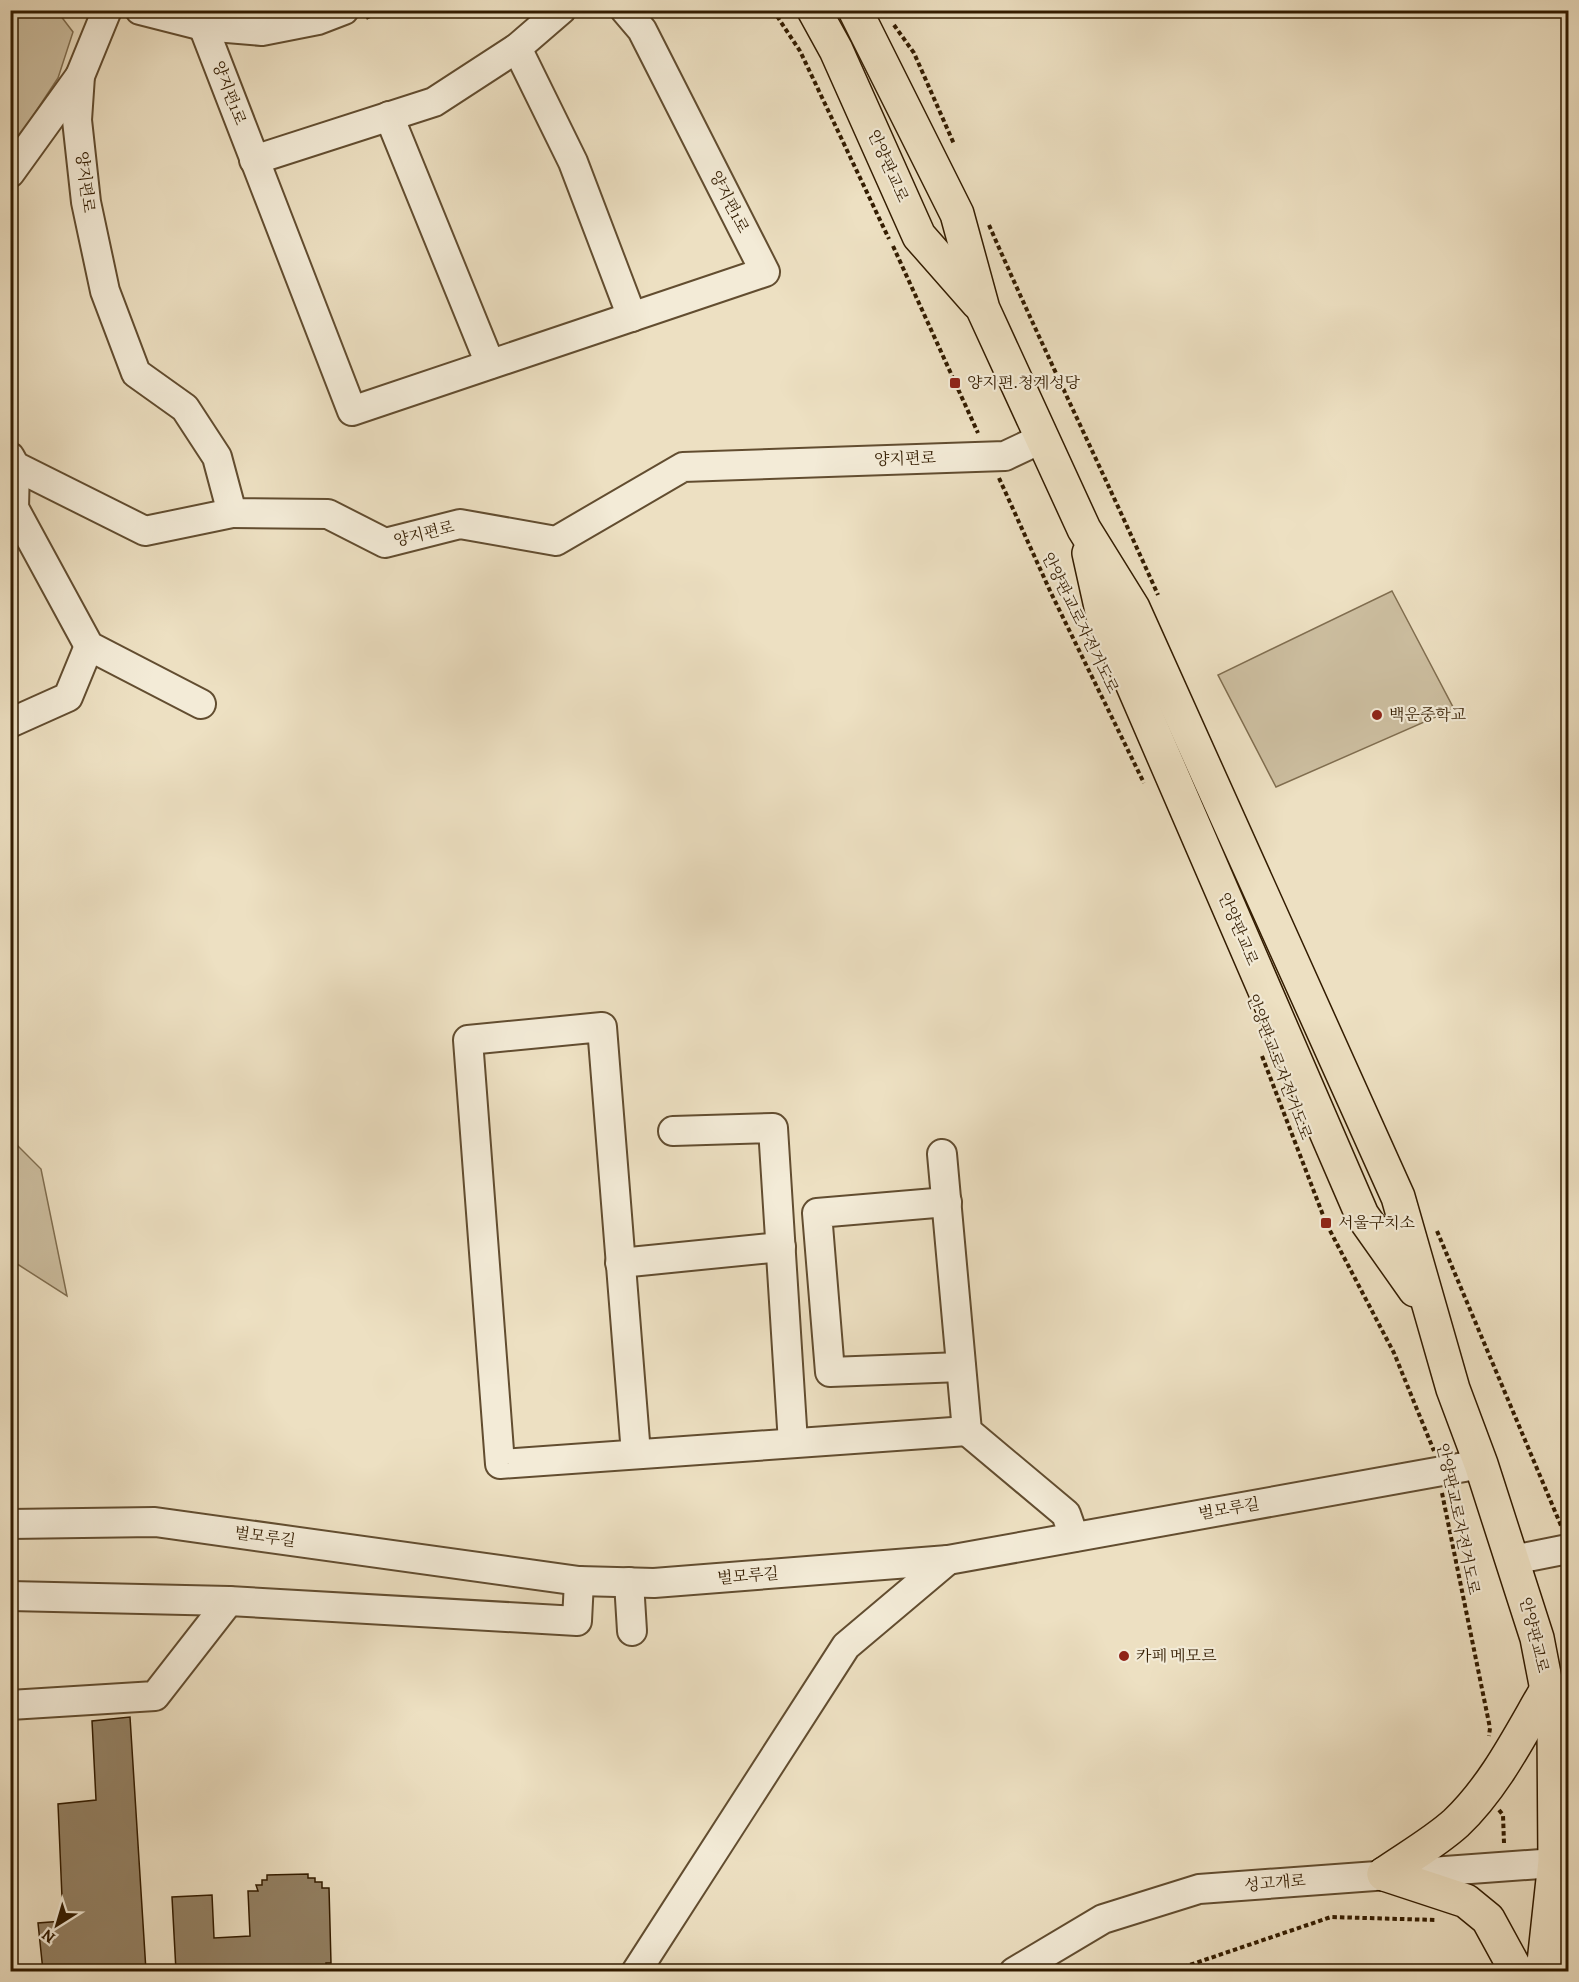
<svg xmlns="http://www.w3.org/2000/svg" width="1579" height="1982" viewBox="0 0 1579 1982" font-family="Alegreya,'Noto Serif KR',serif">
<style>
.green{fill:#cdbfa1;stroke:#806e50;stroke-width:1.5}
.building{fill:#948265;stroke:#331c00;stroke-width:1.5}
.lines{fill:none;stroke-linecap:round;stroke-linejoin:round}
.minor-casing{stroke:#624d30;stroke-width:32}
.major-casing{stroke:#331c00;stroke-width:36}
.path{stroke:#331c00;stroke-width:4;stroke-dasharray:4.5 3;stroke-linecap:butt}
.minor{stroke:#f3ebd7;stroke-width:28}
.major{stroke:#ede0c2;stroke-width:33}
.poi-dot{fill:#8f2418;stroke:#f3ebd7;stroke-width:2}
.labels{text-anchor:middle;dominant-baseline:central;stroke-width:4.5;stroke-linejoin:round;paint-order:stroke}
.street-label{font-size:16px;fill:#331c00;stroke:#f3ebd7}
.poi-label{font-size:16px;fill:#331c00;stroke:#f3ebd7;text-anchor:start}
</style>
<rect width="100%" height="100%" fill="#ede0c2"/>
<filter id="stains"><feTurbulence type="fractalNoise" baseFrequency=".00333" numOctaves="4"/><feColorMatrix values="0 0 0 0 .2 0 0 0 0 .09 0 0 0 0 .02 0 0 0 .5 -.17"/></filter>
<radialGradient id="worn" r=".72"><stop offset=".6" stop-color="#630" stop-opacity="0"/><stop offset="1" stop-color="#630" stop-opacity=".3"/></radialGradient>
<g class="green">
<polygon points="11,11 57,11 73,32 58,78 17,140 11,137"/>
<polygon points="1392,591 1454,709 1276,787 1218,675"/>
<polygon points="10,1138 41,1169 67,1296 11,1260"/>
</g>
<g class="building">
<polygon points="130,1717 146,1971 43,1971 38,1923 63,1921 58,1804 96,1800 92,1721"/>
<polygon points="308,1874 308,1878 315,1878 315,1882 322,1882 322,1888 329,1888 331,1963 326,1963 326,1971 176,1971 172,1897 212,1895 214,1938 250,1936 248,1891 258,1891 256,1885 262,1885 262,1880 267,1880 267,1875"/>
</g>
<g class="lines">
<defs>
<g id="minor">
<polyline points="107,10 80,76 77,120 86,202 105,291 136,373 185,408 217,457 232,513 328,514 385,543 460,524 556,541 683,467 1005,456 1043,438"/>
<polyline points="140,10 203,26 262,31 318,20 344,10"/>
<polyline points="203,26 352,411 765,272 642,30 625,10"/>
<polyline points="517,48 573,162 632,317"/>
<polyline points="389,116 490,364"/>
<polyline points="254,160 434,102 517,48 561,10"/>
<polyline points="10,173 80,76"/>
<polyline points="10,457 15,466 145,531 232,513"/>
<polyline points="15,466 14,508 89,646 201,704"/>
<polyline points="10,723 68,697 89,646"/>
<polyline points="673,1131 773,1128 793,1443"/>
<polyline points="942,1154 967,1431 1066,1514 1074,1537"/>
<polyline points="947,1202 817,1213 830,1372 961,1367"/>
<polyline points="620,1263 781,1247"/>
<polyline points="636,1454 602,1027 468,1040 500,1464 967,1431"/>
<polyline points="10,1524 155,1522 579,1581 654,1583 948,1560 1481,1464"/>
<polyline points="1513,1560 1568,1549"/>
<polyline points="629,1582 632,1631"/>
<polyline points="10,1596 229,1601 577,1621 579,1581"/>
<polyline points="10,1705 155,1696 229,1601"/>
<polyline points="636,1972 846,1646 948,1560"/>
<polyline points="1014,1972 1103,1919 1199,1889 1568,1862"/>
</g>
<g id="major">
<polyline points="814,10 836,50 919,236 978,303"/>
<polyline points="855,10 957,214 983,309 1084,529 1133,608 1398,1197 1453,1389 1481,1464 1537,1638 1554,1726 1555,1861 1543,1972"/>
<polyline points="1089,553 1103,616 1362,1215 1415,1290"/>
<path d="M1384,1874C1407,1858 1435,1842 1456,1823C1495,1786 1520,1735 1547,1689"/>
<polyline points="1384,1874 1466,1901 1488,1919 1517,1972"/>
<polyline points="1567,1972 1568,1969"/>
</g>
</defs>
<use href="#minor" class="minor-casing"/>
<use href="#major" class="major-casing"/>
<g class="path">
<polyline points="773,10 800,51 889,239"/>
<polyline points="366,18 382,10"/>
<polyline points="894,25 914,53 954,144"/>
<path d="M989,225C1043,349 1103,471 1158,595"/>
<polyline points="893,246 978,433"/>
<polyline points="999,478 1051,593 1144,783"/>
<polyline points="1262,1056 1326,1223 1394,1353 1434,1451"/>
<polyline points="1437,1231 1562,1528"/>
<polyline points="1442,1493 1490,1728 1489,1736"/>
<polyline points="1499,1810 1503,1815 1504,1843"/>
<polyline points="1169,1972 1331,1917 1436,1920"/>
</g>
<use href="#minor" class="minor"/>
<use href="#major" class="major"/>
</g>
<g class="poi-dot">
<rect x="949" y="377" width="12" height="12" rx="3"/>
<circle cx="1377" cy="715" r="6"/>
<rect x="1320" y="1217" width="12" height="12" rx="3"/>
<circle cx="1124" cy="1656" r="6"/>
</g>
<g class="labels">
<g class="street-label">
<text transform="translate(229 93) rotate(69)">양지편1로</text>
<text transform="translate(888 166) rotate(66)">안양판교로</text>
<text transform="translate(85 182) rotate(83)">양지편로</text>
<text transform="translate(729 202) rotate(63)">양지편1로</text>
<text transform="translate(905 459) rotate(-2)">양지편로</text>
<text transform="translate(424 534) rotate(-14)">양지편로</text>
<text transform="translate(1080 623) rotate(64)">안양판교로자전거도로</text>
<text transform="translate(1238 929) rotate(67)">안양판교로</text>
<text transform="translate(1279 1067) rotate(69)">안양판교로자전거도로</text>
<text transform="translate(1229 1509) rotate(-10)">벌모루길</text>
<text transform="translate(1458 1519) rotate(78)">안양판교로자전거도로</text>
<text transform="translate(265 1537) rotate(8)">벌모루길</text>
<text transform="translate(748 1576) rotate(-5)">벌모루길</text>
<text transform="translate(1534 1635) rotate(76)">안양판교로</text>
<text transform="translate(1275 1883) rotate(-5)">성고개로</text>
</g>
<g class="poi-label">
<text x="967" y="383">양지편.청계성당</text>
<text x="1389" y="715">백운중학교</text>
<text x="1338" y="1223">서울구치소</text>
<text x="1136" y="1656">카페 메모르</text>
</g>
</g>
<rect width="1579" height="1982" fill="none" stroke="#ede0c2" stroke-width="36"/>
<rect x="12" y="12" width="1555" height="1958" fill="none" stroke="#331c00" stroke-width="3"/>
<rect x="18" y="18" width="1543" height="1946" fill="none" stroke="#331c00" stroke-width="1.5"/>
<g transform="translate(57 1925) rotate(217)" stroke="#f3ebd7" stroke-width="4.5" paint-order="stroke">
<path d="M0-4.5L10 22L0 15L-10 22Z" fill="#331c00"/>
<text y="-9" font-size="16" font-weight="bold" text-anchor="middle" fill="#331c00">N</text>
</g>
<rect width="100%" height="100%" filter="url(#stains)"/>
<rect width="100%" height="100%" fill="url(#worn)"/>
</svg>
